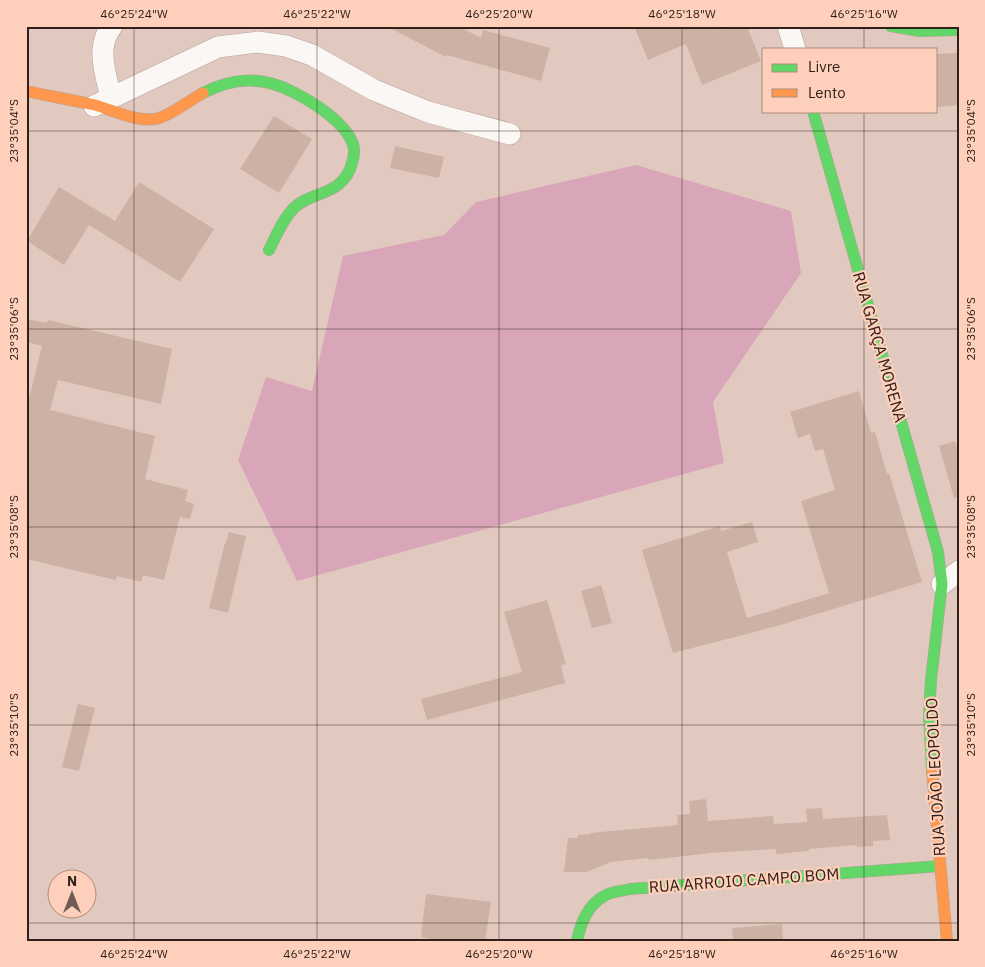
<svg xmlns="http://www.w3.org/2000/svg" width="985" height="967" viewBox="0 0 985 967" font-family="'IBM Plex Sans',sans-serif">
<style>
.green{fill:#d8a6b8}
.building{fill:#cdb1a4}
.lines{fill:none;stroke-linecap:round;stroke-linejoin:round}
.street-casing{stroke:#b4a199;stroke-width:22}
.fast-casing{stroke:#b4a199;stroke-width:12}
.slow-casing{stroke:#b4a199;stroke-width:12}
.street{stroke:#fbf7f5;stroke-width:21}
.fast{stroke:#63d668;stroke-width:11}
.slow{stroke:#ff974d;stroke-width:11}
.ticks{fill:none;stroke:#312019;stroke-width:1;stroke-opacity:0.45}
.labels{text-anchor:middle;dominant-baseline:central;stroke-width:4.5;stroke-linejoin:round;paint-order:stroke}
.street-label{font-size:16px;fill:#312019;stroke:#fed0bc}
.neatline{fill:none;stroke:#312019;stroke-width:2}
.ticks-label{font-size:12px;text-anchor:middle;fill:#312019}
</style>
<rect width="100%" height="100%" fill="#e2c9bf"/>
<polygon class="green" points="636,165 791,211 801,273 713,402 724,463 297,581 238,460 266,377 312,391 343,256 444,235 476,202"/>
<g class="building">
<polygon points="386,26 458,26 481,38 483,30 550,48 541,81 447,55 446,57"/>
<polygon points="634,26 728,26 706,36 730,26 747,26 761,61 702,85 686,44 648,60"/>
<polygon points="959,53 959,105 936,107 936,54"/>
<polygon points="274,116 312,139 279,193 240,169"/>
<polygon points="395,146 444,157 439,178 390,168"/>
<polygon points="139,182 214,229 180,282 89,225 64,265 27,241 59,187 115,221"/>
<polygon points="26,319 47,323 48,320 172,349 161,404 58,380 50,410 155,436 145,479 188,490 185,501 194,504 190,519 180,517 164,580 143,575 141,582 117,576 116,580 26,559 26,410 42,346 26,342"/>
<polygon points="859,391 871,433 875,432 887,474 889,473 922,582 777,626 673,653 642,550 720,526 721,531 752,522 758,542 727,552 747,618 829,593 801,501 835,490 823,449 815,451 810,434 798,438 790,412"/>
<polygon points="955,441 959,453 959,497 954,498 939,446"/>
<polygon points="229,532 246,536 228,613 209,608 225,543 226,543"/>
<polygon points="601,585 612,623 592,628 581,591"/>
<polygon points="547,600 566,664 561,665 565,683 427,720 421,699 522,672 504,612"/>
<polygon points="78,704 95,708 79,771 62,767"/>
<polygon points="706,799 708,821 773,816 774,824 807,822 806,809 822,808 823,819 887,815 890,840 873,841 873,846 857,847 857,845 809,849 809,851 776,854 776,849 711,853 649,860 648,858 611,862 587,872 564,872 568,838 578,838 578,835 590,834 590,833 678,825 677,815 690,814 689,801"/>
<polygon points="426,894 491,902 485,941 444,941 421,937"/>
<polygon points="782,924 783,941 733,941 732,928"/>
</g>
<g class="lines">
<defs>
<g id="street">
<polyline points="788,26 795,49"/>
<path d="M111,98C106,75 95,47 112,26"/>
<polyline points="94,106 218,47 258,42 286,46 312,55 374,90 428,112 510,134"/>
<polyline points="942,584 959,571"/>
</g>
<g id="fast">
<polyline points="891,26 919,31 959,30"/>
<path d="M203,93C234,77 262,76 293,92C313,102 345,122 353,144C355,150 354,157 352,163C350,172 345,179 338,185C325,195 306,196 294,208C283,219 276,236 269,250"/>
<polyline points="813,111 938,552 942,584 931,680 929,715 932,770"/>
<path d="M577,941C581,922 588,904 606,895C614,891 622,891 630,889L940,866"/>
</g>
<g id="slow">
<path d="M26,91C49,96 72,100 95,105C113,110 140,124 159,118C171,115 190,100 203,93"/>
<polyline points="932,770 947,941"/>
</g>
</defs>
<use href="#street" class="street-casing"/>
<use href="#fast" class="fast-casing"/>
<use href="#slow" class="slow-casing"/>
<use href="#street" class="street"/>
<use href="#fast" class="fast"/>
<use href="#slow" class="slow"/>
</g>
<path class="ticks" d="M134,26V941M317,26V941M499,26V941M682,26V941M864,26V49M864,111V941M26,131H959M26,329H959M26,527H959M26,725H959M26,923H959"/>
<g class="labels">
<g class="street-label">
<text transform="translate(880 347) rotate(74)">RUA GARÇA MORENA</text>
<text transform="translate(935 777) rotate(-93)">RUA JOÃO LEOPOLDO</text>
<text transform="translate(744 880) rotate(-4)">RUA ARROIO CAMPO BOM</text>
</g>
</g>
<rect width="985" height="967" fill="none" stroke="#fed0bc" stroke-width="55"/>
<rect x="762" y="48" width="175" height="65" fill="#fed0bc" stroke="#ac8a7b"/>
<rect x="772" y="64" width="25" height="8" fill="#63d668" stroke="#ac8a7b"/>
<text x="808" y="72" font-size="15" fill="#312019">Livre</text>
<rect x="772" y="89" width="25" height="8" fill="#ff974d" stroke="#ac8a7b"/>
<text x="808" y="98" font-size="15" fill="#312019">Lento</text>
<g transform="translate(72 894)"><circle r="24" fill="#fed0bc" stroke="#ac8a7b"/>
<path d="M0-4L9 19L0 12L-9 19Z" fill="#6f5b53"/>
<text y="-8" font-size="14" font-weight="bold" text-anchor="middle" fill="#312019">N</text>
</g>
<rect x="28" y="28" width="930" height="912" class="neatline"/>
<g class="ticks-label">
<text x="134" y="18">46°25'24"W</text>
<text x="317" y="18">46°25'22"W</text>
<text x="499" y="18">46°25'20"W</text>
<text x="682" y="18">46°25'18"W</text>
<text x="864" y="18">46°25'16"W</text>
<text transform="translate(14 131) rotate(-90)" y="4">23°35'04"S</text>
<text transform="translate(971 131) rotate(-90)" y="4">23°35'04"S</text>
<text transform="translate(14 329) rotate(-90)" y="4">23°35'06"S</text>
<text transform="translate(971 329) rotate(-90)" y="4">23°35'06"S</text>
<text transform="translate(14 527) rotate(-90)" y="4">23°35'08"S</text>
<text transform="translate(971 527) rotate(-90)" y="4">23°35'08"S</text>
<text transform="translate(14 725) rotate(-90)" y="4">23°35'10"S</text>
<text transform="translate(971 725) rotate(-90)" y="4">23°35'10"S</text>
<text x="134" y="958">46°25'24"W</text>
<text x="317" y="958">46°25'22"W</text>
<text x="499" y="958">46°25'20"W</text>
<text x="682" y="958">46°25'18"W</text>
<text x="864" y="958">46°25'16"W</text>
</g>
</svg>
